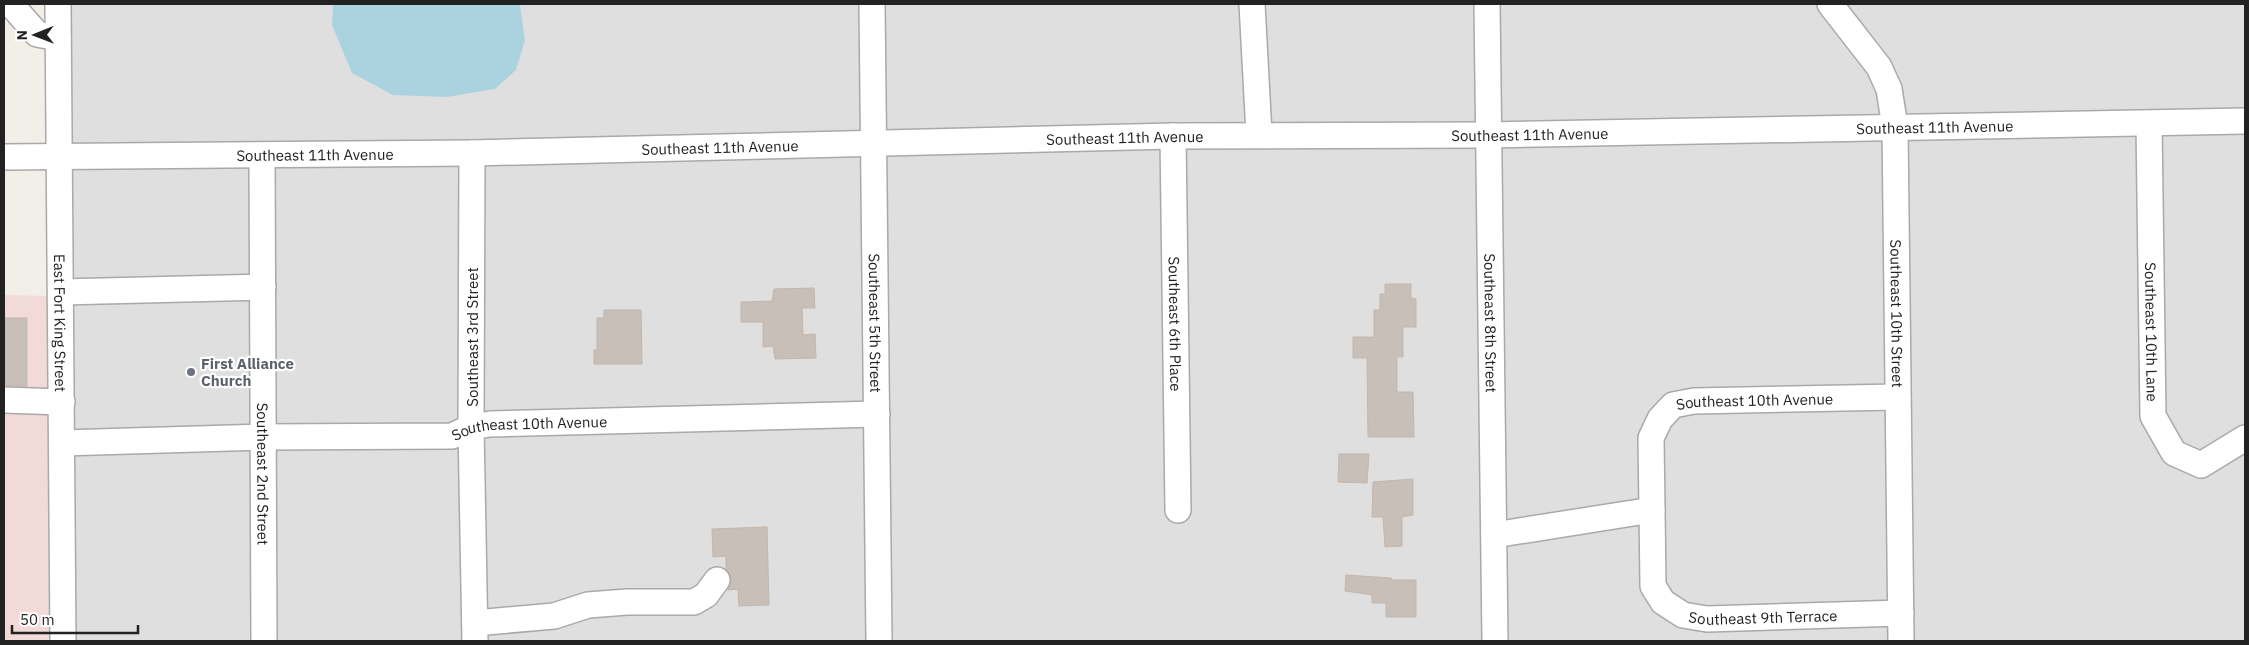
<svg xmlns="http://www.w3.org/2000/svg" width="2249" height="645" viewBox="0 0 2249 645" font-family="'IBM Plex Sans',sans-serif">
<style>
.residential{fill:#e0dfdf}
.commercial{fill:#f2dad9}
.water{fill:#aad3df}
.building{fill:#c7bfb8;stroke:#c4b6ab}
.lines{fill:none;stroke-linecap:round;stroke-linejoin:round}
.minor-casing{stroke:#a9a9a9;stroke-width:28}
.minor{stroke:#fff;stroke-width:25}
.worship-dot{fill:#6b7280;stroke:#fff;stroke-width:2}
.labels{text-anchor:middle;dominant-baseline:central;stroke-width:4.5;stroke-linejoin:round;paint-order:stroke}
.street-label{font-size:15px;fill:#222;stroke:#fff}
.worship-label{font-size:15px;font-weight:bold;fill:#5b616d;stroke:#fff;text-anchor:start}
</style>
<rect width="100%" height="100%" fill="#f2efe9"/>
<g class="residential">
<polygon points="68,4 333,4 332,25 525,40 520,4 862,4 863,134 472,144 69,147"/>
<polygon points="881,4 1242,4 1248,126 883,133"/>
<polygon points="1262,4 1477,4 1477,126 1268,126"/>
<polygon points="1497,4 1819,4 1870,71 1879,91 1883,118 1497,126"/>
<polygon points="1842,4 2245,4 2245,113 1903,118"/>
<polygon points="2245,130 2245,428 2201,455 2181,446 2163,414 2159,132"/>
<polygon points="2139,133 2165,457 2245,449 2245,641 1911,641 1905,135"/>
<polygon points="1885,136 1888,389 1671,397 1642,503 1504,525 1497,143"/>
<polygon points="1183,144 1477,144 1485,641 888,641 883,151 1163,145 1168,519 1187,519"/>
<polygon points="863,151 867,405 481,417 482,161"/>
<polygon points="462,162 461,422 450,428 274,428 272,164"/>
<polygon points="252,168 254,429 72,434 69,170"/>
<polygon points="1889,406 1891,605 1687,607 1671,596 1663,583 1660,439 1679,413"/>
<polygon points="868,423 869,641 484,641 481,434"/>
<polygon points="462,442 465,641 274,641 274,445"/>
<polygon points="254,446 254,641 73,641 72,451"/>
<polygon points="1642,520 1655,606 1891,622 1892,641 1505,641 1504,542"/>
</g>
<polygon class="commercial" points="4,295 51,296 53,641 4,641"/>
<polygon class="water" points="333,4 520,4 525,40 516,70 495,89 447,97 393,95 352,73 332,25"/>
<g class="building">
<polygon points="1385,284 1411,284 1411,298 1416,299 1416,327 1403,327 1403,357 1397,357 1397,392 1413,392 1414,437 1368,437 1367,358 1353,358 1353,337 1374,337 1374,310 1380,310 1380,294 1385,294"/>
<polygon points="814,288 815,308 802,308 803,335 815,334 816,358 775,359 773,346 763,347 763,322 741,322 741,302 772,301 774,289"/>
<polygon points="604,310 641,310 642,364 594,364 594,350 597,350 597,318 604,318"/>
<rect x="4" y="318" width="23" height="68"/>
<polygon points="1339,454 1369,454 1367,483 1338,482"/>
<polygon points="1413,479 1413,515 1402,517 1402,546 1385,547 1383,517 1372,517 1373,482"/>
<polygon points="767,527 769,605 739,606 738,589 728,590 731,581 730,575 726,569 726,556 713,557 712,529"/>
<polygon points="1346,575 1391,578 1392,580 1416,580 1416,617 1386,617 1386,603 1372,603 1372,595 1345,591"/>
</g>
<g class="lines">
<defs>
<g id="minor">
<polyline points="15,4 15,9 37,34 58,38"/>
<path id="s1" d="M58,4L63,641"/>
<path id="s2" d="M872,4L879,641"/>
<polyline points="1252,4 1259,134"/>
<path id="s3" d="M1487,4L1495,641"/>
<path id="s4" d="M1830,4L1879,67L1889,89L1895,127L1901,641"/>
<path id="s5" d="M2149,124L2153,416L2174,453L2201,465L2245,438"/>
<path id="s6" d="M1173,136L1178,510"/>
<polyline points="472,153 471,427 475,641"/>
<path id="s7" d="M262,156L264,641"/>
<path id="s8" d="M4,157L472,153L1173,136L1487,135L2245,121"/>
<polyline points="61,292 263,287"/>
<polyline points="4,400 62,402"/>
<path id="s9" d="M62,443L264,437L452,436L471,427L490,424L877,414"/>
<path id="s10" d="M1652,510L1653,586L1663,602L1683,615L1707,619L1901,613"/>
<path id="s11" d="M1494,535L1652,510L1651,438L1660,419L1673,405L1694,401L1898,397"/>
<polyline points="475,623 554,616 588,605 627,602 694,602 706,595 717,580"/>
</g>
</defs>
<use href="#minor" class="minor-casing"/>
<use href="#minor" class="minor"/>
</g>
<circle class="worship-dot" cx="191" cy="372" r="5"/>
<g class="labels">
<g class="street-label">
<text stroke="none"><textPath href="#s8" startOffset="1931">Southeast 11th Avenue</textPath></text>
<text stroke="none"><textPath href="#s8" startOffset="1526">Southeast 11th Avenue</textPath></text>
<text stroke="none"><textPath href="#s8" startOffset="1121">Southeast 11th Avenue</textPath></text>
<text stroke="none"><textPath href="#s8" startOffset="716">Southeast 11th Avenue</textPath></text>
<text stroke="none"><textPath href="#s8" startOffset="311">Southeast 11th Avenue</textPath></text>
<text stroke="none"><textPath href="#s4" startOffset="329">Southeast 10th Street</textPath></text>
<text stroke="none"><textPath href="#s1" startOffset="319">East Fort King Street</textPath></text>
<text stroke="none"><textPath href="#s2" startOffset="319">Southeast 5th Street</textPath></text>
<text stroke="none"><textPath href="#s6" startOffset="188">Southeast 6th Place</textPath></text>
<text stroke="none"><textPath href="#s3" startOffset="319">Southeast 8th Street</textPath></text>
<text stroke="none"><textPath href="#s5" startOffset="208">Southeast 10th Lane</textPath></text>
<text transform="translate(472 337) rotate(-90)">Southeast 3rd Street</text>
<text stroke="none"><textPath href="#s11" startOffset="354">Southeast 10th Avenue</textPath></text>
<text stroke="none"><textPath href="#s9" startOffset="469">Southeast 10th Avenue</textPath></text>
<text stroke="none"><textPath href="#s7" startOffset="318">Southeast 2nd Street</textPath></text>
<text stroke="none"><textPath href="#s10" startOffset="199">Southeast 9th Terrace</textPath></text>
</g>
<g class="worship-label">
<text x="201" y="363">First Alliance<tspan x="201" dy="17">Church</tspan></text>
</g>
</g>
<rect width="2249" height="645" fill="none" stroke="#222222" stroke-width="10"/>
<g transform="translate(35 35) rotate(269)" stroke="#ffffff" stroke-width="4" paint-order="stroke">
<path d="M0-4L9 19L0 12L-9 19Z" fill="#222222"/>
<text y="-8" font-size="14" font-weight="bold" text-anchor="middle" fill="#222222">N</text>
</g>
<path d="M12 625v8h126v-8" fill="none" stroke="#222222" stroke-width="2.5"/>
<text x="20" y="625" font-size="15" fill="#222222" stroke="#ffffff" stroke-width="4" paint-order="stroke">50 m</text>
</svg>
